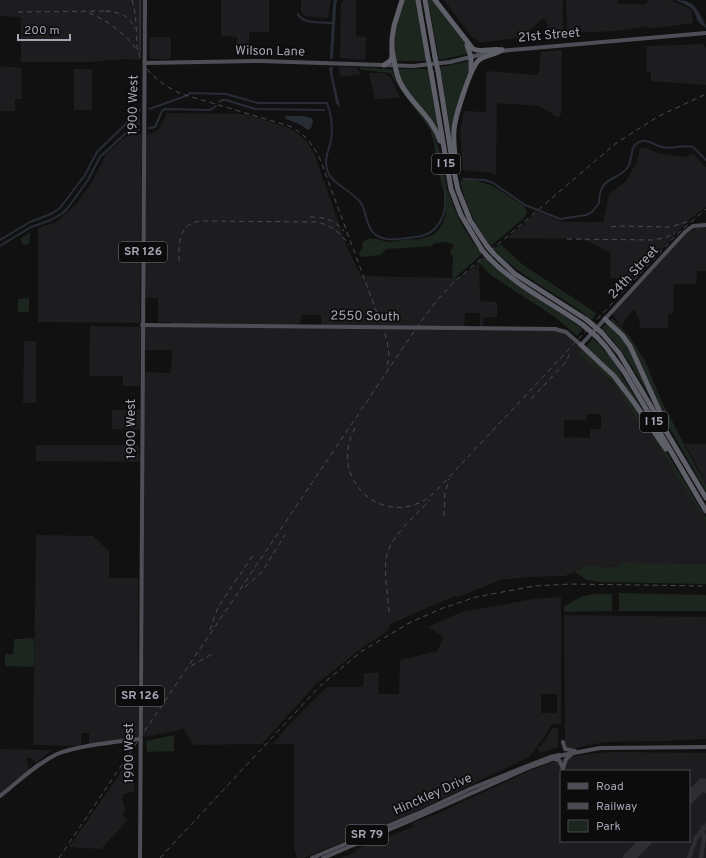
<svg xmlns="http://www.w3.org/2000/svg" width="706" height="858" viewBox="0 0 706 858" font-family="Overpass,sans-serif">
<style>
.built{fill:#1d1d1f;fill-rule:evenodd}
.green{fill:#1d251f}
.water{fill:#282d35}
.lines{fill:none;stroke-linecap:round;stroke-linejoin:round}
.canal{stroke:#282d35;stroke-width:2}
.taxiway{stroke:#2e2e32;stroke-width:4.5}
.runway{stroke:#2e2e32;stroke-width:12}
.major{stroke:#4e4f56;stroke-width:4}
.highway{stroke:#5e5f68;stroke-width:5}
.rail{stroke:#4b4c52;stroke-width:1;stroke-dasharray:5 4;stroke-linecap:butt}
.highway-bridge{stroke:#5e5f68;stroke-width:5}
.labels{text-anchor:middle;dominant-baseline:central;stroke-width:3.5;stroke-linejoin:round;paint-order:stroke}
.shield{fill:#0c0c0d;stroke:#767780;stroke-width:1}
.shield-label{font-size:12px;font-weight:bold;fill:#a3a5b2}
.street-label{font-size:13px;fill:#a3a5b2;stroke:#0c0c0d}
</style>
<rect width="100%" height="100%" fill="#111112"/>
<g class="built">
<polygon points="0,0 143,0 140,60 123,59 92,62 21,62 21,17 0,16"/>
<polygon points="221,0 269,0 269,32 249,32 249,56 237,56 237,37 221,36"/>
<polygon points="301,0 331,0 328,18 304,16 301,11"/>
<polygon points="344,0 356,0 356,36 366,37 365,60 340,58 341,4"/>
<polygon points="444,0 563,0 563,39 548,40 547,23 544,18 537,23 523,37 485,42 480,42 471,36"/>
<polygon points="566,0 618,0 618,4 645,4 649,0 670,0 687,7 692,12 693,23 648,29 647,26 616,31 567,33"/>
<polygon points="149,37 171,37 171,59 150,59"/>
<polygon points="703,44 706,48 706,85 651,81 651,72 646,72 647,46"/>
<polygon points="562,50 561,109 562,112 560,115 558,117 554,115 540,106 497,103 496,176 491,173 463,170 460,131 464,111 486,112 486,71 536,75 539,72 541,52"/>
<polygon points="0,66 21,68 22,99 15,99 15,111 0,111"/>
<polygon points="338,67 356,67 361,74 341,77"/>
<rect x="74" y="69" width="18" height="41"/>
<polygon points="369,73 383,73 387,75 391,78 400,98 375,99"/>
<path d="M167,113L247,114L291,129L300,135L307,142L314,153L347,247L361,276L458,278L479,263L480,301L497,302V317H484L483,326H480V313H465L464,329L555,330L565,333L582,347L618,390L658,443L706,521V564L621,562L619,567L587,566L565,576L527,577L501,580L458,597L455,596L440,602L391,624L387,631L362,648L316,684L262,744L196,745L192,743L184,729L145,737L142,733L143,372L171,373L172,350H144V326H172V322H158V298H144L146,135L155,132L159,129ZM301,315H321V325H300ZM587,414H601V429H590V438L564,437V420H586Z"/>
<polygon points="135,115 140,116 141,125 126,125"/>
<polygon points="142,134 140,323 38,322 38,228 54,223 60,219 78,202 93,180 106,154 124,138 130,135"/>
<polygon points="644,147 658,153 686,157 694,154 706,168 706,207 691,218 631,280 610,278 611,253 589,242 577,239 507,238 537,212 563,222 603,222 609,194 626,181 637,162 640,148"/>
<polygon points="698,227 706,227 706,271 697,271 696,284 674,284 673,314 668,314 668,328 640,328 639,318 634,309 621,326 612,314 686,234"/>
<polygon points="90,326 141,327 140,386 123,386 123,376 89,376"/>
<polygon points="24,341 36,341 36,403 23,403"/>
<polygon points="112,410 140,410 140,430 112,429"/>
<polygon points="685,444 706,444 706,483"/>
<polygon points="36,445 139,445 139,462 36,461"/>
<polygon points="36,535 93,536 109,551 109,578 138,578 138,738 89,745 89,733 81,733 81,746 33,745"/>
<path d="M561,597V724H555L551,726L541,742L538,744L537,747L541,746L553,728H558V747L539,753L537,747L529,757L406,816L304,858H297L294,848V744H273L287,727L327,687H363L364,673H379L378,694H399L400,660L437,651L444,637L428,627L461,612L533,599ZM541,694H557V713H541Z"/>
<polygon points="564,615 706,617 706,739 664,741 605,742 569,749 565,746"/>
<polygon points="0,749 52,750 36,763 31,758 26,758 29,770 0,793"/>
<polygon points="135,752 134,792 123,794 122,798 125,810 122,815 128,820 101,849 69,847"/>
<path d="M616,752L706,753V858H341L356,852L355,850L413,827L412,823L436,814L529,771L552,762L575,756L596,753ZM561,771H689V841H561Z"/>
</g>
<g class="green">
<path d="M403,0H416L426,61H396C392,36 397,24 403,0Z"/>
<polygon points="428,0 434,0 465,42 468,54 439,60"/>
<polygon points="470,61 471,68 457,111 453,148 440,67"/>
<polygon points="361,67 388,69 392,70 398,84 426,117 433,130 440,153 447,188 443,190 437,167 434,143 430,129 400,89 390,73 363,70 360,69"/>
<polygon points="398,69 428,69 439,134 402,85"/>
<path d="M470,179L491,185L523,205L527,211L525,217L491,246C476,227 465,205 460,181Z"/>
<path d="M448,190C455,214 466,234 482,254L454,279L452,276L453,258L450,251L454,245L447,242L435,243L431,246L387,249L380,255L360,257L359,253L363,247L362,243C368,235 378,240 387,242C395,243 401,239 408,239C412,239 416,240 420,239C447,235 447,213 446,191Z"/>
<polygon points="31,232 30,235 29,244 23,245 20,239"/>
<path d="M500,244L522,264L596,313L592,320C560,294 523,280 494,249Z"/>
<polygon points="484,257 513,283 569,319 583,329 577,336 555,317 492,276 478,262"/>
<polygon points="29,298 29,312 18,312 18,299"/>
<polygon points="612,318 630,337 645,361 662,402 696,467 706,484 706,491 662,415 630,342 623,333 611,321"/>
<path d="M607,323L627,344L655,406C639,378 624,350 601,328Z"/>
<polygon points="593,338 612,359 651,423 614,374 586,347"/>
<polygon points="582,351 583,351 609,372 665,449 706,518 706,522 649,430 644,430 613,382 589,362 581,356 579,354"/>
<polygon points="621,562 706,564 706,584 599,582 587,580 575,572 587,566 619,567"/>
<polygon points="619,593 706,595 706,611 619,611"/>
<polygon points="593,594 612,594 612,611 564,612 564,607 566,605 583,596"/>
<polygon points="24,638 34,639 34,667 5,666 5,654 13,654 14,639 24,639"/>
<polygon points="174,735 174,751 147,752 146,741"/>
</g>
<g class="water">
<polygon points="334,0 337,0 336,5 333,58 332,59 330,58 333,5"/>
<path d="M675,0C691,0 694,4 702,18C704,22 706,24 706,30L705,27C695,22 698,16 692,9C688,5 680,2 675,0Z"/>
<polygon points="332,67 333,68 332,72 340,107 336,103 329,68"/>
<polygon points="285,116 303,116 311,118 313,121 311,128 308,130 299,124 286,119"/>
</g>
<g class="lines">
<g class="canal">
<path d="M298,14C303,25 322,22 333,23"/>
<polyline points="140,53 140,0"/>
<polyline points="219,102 222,100 226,100 255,109 324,110"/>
<path d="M149,109L186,96L190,93L226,94L258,103H327C331,114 333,128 331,140C329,150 324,159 327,169C331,185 352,190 361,203C367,213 366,228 376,235C388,243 402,238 415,237C431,236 442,225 445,208C446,202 445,196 445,190"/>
<polyline points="137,112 140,110"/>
<polyline points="149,128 155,127 162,111 165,109 210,110 216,106"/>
<path d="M463,179L485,180L493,183L525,205L560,219L586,215L592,212L599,203C599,175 619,181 628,167C634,157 628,145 642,141C649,139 655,146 662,147C672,150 682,144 693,147L706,160"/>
<polyline points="0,240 30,222 51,214 60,208 85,175 97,152 134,116"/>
<polyline points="0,246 31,227 51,220 63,213 70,205 88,180 100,157 126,133 139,130"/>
</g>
<g class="taxiway">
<polyline points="695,791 701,789 706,791"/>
<polyline points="689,858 696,838 706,826"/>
<polyline points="701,858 704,836 702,831 703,828"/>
</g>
<g class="runway">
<polyline points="689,798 703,784"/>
<polyline points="629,858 646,841"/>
</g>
<g class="major">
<polyline points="500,51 706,33"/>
<polyline points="145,63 260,61 413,66 450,62 491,52"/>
<polyline points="142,325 555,329 566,332 581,345 685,232 693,226 706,225"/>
<polyline points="563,742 565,749 575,751"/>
<polyline points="555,759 559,760 562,766"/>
<polyline points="562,771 566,759 573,753"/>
<path d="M0,796C18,782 36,764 57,754C79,745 116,742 140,739"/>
<polyline points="140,858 145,0"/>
<polyline points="312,858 421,812 472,788 550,757 560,755"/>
<polyline points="323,858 407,822 528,768 563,755 600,748 706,747"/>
</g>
<g class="highway">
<polyline points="418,0 428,58"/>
<polyline points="425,0 435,57"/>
<path d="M435,0L473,49C482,53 491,48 502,50"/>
<polyline points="467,45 471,57 471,70"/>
<path d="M392,50C395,62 395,74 401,84C412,105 432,116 440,141"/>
<polyline points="384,65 390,61 392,58 392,39 394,26 402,0"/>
<polyline points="438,71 454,172 458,190 470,220 487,246"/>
<polyline points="431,72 451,189 461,215 482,250"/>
<path d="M456,167C455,155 453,142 454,130C455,117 470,68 479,60C485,55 495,55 502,50"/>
<polyline points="494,254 515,274 587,320"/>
<path d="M489,258C516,286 552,303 583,325"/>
<polyline points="605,319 622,335 630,346 663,419"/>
<polyline points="602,333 619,353 706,498"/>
<polyline points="597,337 606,347 625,373 706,511"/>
<polyline points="581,345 614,376 633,401 666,449"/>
</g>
<g class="rail">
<path d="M132,0C137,15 136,31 137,46C140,69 162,86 182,94L289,126C304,133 313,144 320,159L387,340L389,355L387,369"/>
<path d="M105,11C119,12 129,15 135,29"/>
<polyline points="18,12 110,11"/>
<path d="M89,13C104,18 130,37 137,51"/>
<path d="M310,217C324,217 335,220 344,231"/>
<polyline points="611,227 618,226 670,227 687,222"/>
<polyline points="567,239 653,240 664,238 675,233"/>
<path d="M179,261C179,242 178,224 201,221L317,222C331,225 341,233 349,245"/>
<polyline points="531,399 565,363 571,352"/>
<path d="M355,428C325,483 391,535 436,491L676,235L706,209"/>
<polyline points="444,516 445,493 449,479"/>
<polyline points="245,587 262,572 285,535"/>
<path d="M389,612C388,595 384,576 386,559C389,537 415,516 430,500"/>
<polyline points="210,630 218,607 254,554"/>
<polyline points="191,666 214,653"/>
<polyline points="59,858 417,327 438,299 454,282 615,144 659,116 706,94"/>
<polyline points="160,858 320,686 362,651 409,623 443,608 476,597 534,586 570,584 706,586"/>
</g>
<g class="highway-bridge">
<polyline points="435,57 438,71"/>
<polyline points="428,58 431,72"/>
<polyline points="487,246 494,254"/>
<polyline points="482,250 489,258"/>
<polyline points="587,320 602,333"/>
<polyline points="583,325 597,337"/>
</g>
</g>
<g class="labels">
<g class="shield">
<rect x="432" y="154" width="28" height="20" rx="3"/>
<rect x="119" y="242" width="48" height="20" rx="3"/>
<rect x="640" y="412" width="28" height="20" rx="3"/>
<rect x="116" y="686" width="48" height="20" rx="3"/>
<rect x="346" y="825" width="42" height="20" rx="3"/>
</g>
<g class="shield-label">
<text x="446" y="164">I 15</text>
<text x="143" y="252">SR 126</text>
<text x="654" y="422">I 15</text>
<text x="140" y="696">SR 126</text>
<text x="367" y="835">SR 79</text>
</g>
<g class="street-label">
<text transform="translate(549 36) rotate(-5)">21st Street</text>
<text transform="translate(270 52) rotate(1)">Wilson Lane</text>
<text transform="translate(134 105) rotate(-89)">1900 West</text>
<text transform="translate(634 273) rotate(-47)">24th Street</text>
<text transform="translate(365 317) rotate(1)">2550 South</text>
<text transform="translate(132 429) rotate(-90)">1900 West</text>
<text transform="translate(130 753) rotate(-90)">1900 West</text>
<text transform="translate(433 795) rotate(-24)">Hinckley Drive</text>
</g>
</g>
<rect x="560" y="770" width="130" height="72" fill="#0c0c0d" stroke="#48494f"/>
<rect x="568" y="783" width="20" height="6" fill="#4e4f56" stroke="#48494f"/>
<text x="596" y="790" font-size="12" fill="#a3a5b2">Road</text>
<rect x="568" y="803" width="20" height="6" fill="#4b4c52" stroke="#48494f"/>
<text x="596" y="810" font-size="12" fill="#a3a5b2">Railway</text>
<rect x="568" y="820" width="20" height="12" fill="#1d251f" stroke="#48494f"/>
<text x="596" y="830" font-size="12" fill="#a3a5b2">Park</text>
<path d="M18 34v6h52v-6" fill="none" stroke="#a3a5b2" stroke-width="2"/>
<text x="24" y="34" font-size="12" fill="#a3a5b2" stroke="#0c0c0d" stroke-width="3" paint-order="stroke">200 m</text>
</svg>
